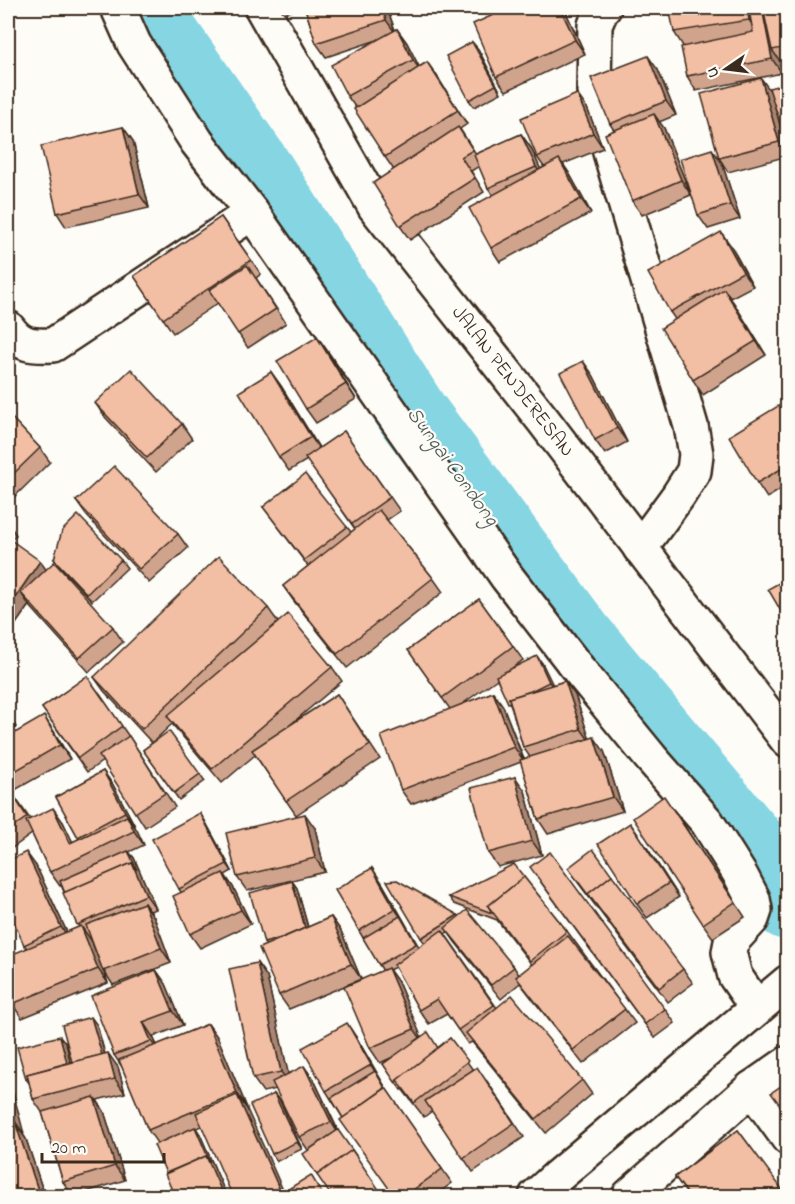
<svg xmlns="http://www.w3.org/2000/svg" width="795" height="1204" viewBox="0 0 795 1204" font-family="'Indie Flower',sans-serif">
<rect width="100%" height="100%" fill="#fdfcf7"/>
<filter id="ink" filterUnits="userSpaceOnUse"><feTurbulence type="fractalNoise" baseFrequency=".0167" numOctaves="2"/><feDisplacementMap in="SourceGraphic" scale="12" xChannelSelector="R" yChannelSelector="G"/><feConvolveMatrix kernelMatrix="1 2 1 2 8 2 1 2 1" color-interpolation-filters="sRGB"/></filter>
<g filter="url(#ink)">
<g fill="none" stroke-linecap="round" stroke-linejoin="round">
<polyline stroke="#86d5e3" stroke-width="72" points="147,8 152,19 261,176 413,415 579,639 771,868 788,904"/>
<defs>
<g id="street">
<polyline points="118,8 134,44 197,142 252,213 507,577 579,670 651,758 707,822 741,876 753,899 755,910 752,919 731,942 729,952 735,976 757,1008"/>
<polyline points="262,8 375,207 543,420 788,741"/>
<polyline points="604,8 602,9 595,25 594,91 610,152 691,426 696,454 694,471 678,496 640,548"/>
<path d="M8 328C21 346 32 346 53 345L252 213"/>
</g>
<polyline id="secondary" points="752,1088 788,1138"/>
<g id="highway">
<polyline points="536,1196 558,1176 788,982"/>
<polyline points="629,1196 752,1088 788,1063"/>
</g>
</defs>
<use href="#street" stroke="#3b2a1e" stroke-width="38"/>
<use href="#secondary" stroke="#3b2a1e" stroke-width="38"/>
<use href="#highway" stroke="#3b2a1e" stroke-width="38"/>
<use href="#street" stroke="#fdfcf7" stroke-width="33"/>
<use href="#secondary" stroke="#fdfcf7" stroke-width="33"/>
<use href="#highway" stroke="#fdfcf7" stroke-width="33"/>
</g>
<g fill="#d0a38d" stroke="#3b2a1e" stroke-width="1.5" fill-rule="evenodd">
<polygon points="280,8 302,8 284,13"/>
<polygon points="305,8 387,8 395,30 397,29 407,43 419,67 427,62 467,124 460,129 476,154 521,134 531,148 540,169 544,167 537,157 587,108 603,148 563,164 569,173 591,213 500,262 491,248 493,195 488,188 479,166 471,171 484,192 410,240 400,226 394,170 385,157 356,108 347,96 374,41 326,57 316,43"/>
<polygon points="509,8 564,8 585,54 506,91 496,77"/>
<polygon points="788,8 788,63 782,64 780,61 782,73 696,91 687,76 683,46 674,32 755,9 764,11"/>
<polygon points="472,42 478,49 501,93 474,107 469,100"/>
<polygon points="658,70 676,115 659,122 664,128 691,195 642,215 632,201 614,130 610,124"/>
<polygon points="788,83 788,138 783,132 775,106 788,152 788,156 728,172 719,158"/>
<polygon points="123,127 133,141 149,208 66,227 57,213"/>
<polygon points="722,163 740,219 708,229 698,215"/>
<polygon points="221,217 261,274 256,278 286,323 248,348 218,303 173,333 134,276"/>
<polygon points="731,246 753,286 730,298 766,355 703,395 693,380 675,319 670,312"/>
<polygon points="317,337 326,351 356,399 316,423 306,409"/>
<polygon points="271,372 281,386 319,448 344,431 400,511 387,520 433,578 443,592 347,668 293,600 283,586 308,566 263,507 347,527 351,532 355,529 307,460 289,471 279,457"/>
<polygon points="593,375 627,442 605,454 595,440"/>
<polygon points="788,400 788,485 767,498 757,483"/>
<polygon points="95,403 182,424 192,439 156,472 105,417"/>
<polygon points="8,414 40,448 50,462 8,503"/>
<polygon points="76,501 178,534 188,548 149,583 86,515"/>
<polygon points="8,523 16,535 11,540 113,627 123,642 89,672 29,605 13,628 8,626"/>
<polygon points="54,559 121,560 127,568 92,601 60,567"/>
<path d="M479 599 523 660 512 668 542 663 552 685 565 681 575 695 589 738 604 751 623 811 548 834 538 819 521 762 411 804 401 790 450 709 408 650ZM497 679 511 706 523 747 530 757 524 759 503 706 493 692 461 705Z"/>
<polygon points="268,608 278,622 332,667 342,681 290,725 337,694 380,759 296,815 255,755 222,783 172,724 152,743 200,774 205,781 179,800 143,750 152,743 104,691 94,677"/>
<polygon points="87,676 132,741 175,807 145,827 103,761 87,772 42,708"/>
<polygon points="8,714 16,727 8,733"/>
<polygon points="53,730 70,759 15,790 8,779 8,737"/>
<path d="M103 771 113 785 135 826H134L144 845 129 852 134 858 156 909 150 911 154 917 171 963 113 985 104 971 108 983 22 1018 12 1004 27 948 24 945 36 866 67 932 79 927 61 885 60 886 50 872 32 834 8 851V787L30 819 63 822 72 842 79 839 56 797ZM91 937 101 965 89 938Z"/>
<polygon points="515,777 525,791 542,855 498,867 488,853"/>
<polygon points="674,810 745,917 713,938 703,924"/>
<polygon points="205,821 232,871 225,875 233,887 251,924 200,948 190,934 181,892 179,889"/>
<polygon points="315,828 325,872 247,891 237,877"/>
<polygon points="640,837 679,897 647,918 637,904"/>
<polygon points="372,868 382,883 419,947 425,943 421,938 458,915 514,967 519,975 532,965 497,920 454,904 449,897 524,877 567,931 635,1023 583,1064 520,983 501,999 455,942 448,932 445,934 497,1008 582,1080 592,1094 546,1133 472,1042 468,1044 447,1014 429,1024 419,1010 395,967 389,970 398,982 421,1037 438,1048 450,1038 473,1070 487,1081 524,1137 473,1172 432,1111 424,1117 402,1089 401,1090 383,1064 393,1057 380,1063 370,1048 383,971 359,931"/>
<polygon points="573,876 683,969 693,983 668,1002"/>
<polygon points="292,881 297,888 308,927 331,917 341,931 361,979 289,1009 279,995 266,945 264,943"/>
<polygon points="540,881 665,1009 675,1023 655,1038"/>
<polygon points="257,963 267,977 288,1074 314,1080 338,1130 308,1150 299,1137 276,1089 263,1092 253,1078"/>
<polygon points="156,970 166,984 183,1025 153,1037 157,1045 208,1024 218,1038 247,1108 196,1128 200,1134 227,1197 175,1197 166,1173 157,1143 148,1130 122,1067 114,1055"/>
<polygon points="97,1025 105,1054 118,1067 125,1093 97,1100 104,1111 125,1180 73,1196 63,1182 42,1112 33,1099 30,1084 26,1079 66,1043 70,1063 72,1062"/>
<polygon points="356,1037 387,1090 452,1183 433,1197 395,1197 343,1118 326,1091"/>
<polygon points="8,1073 23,1134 26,1139 45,1197 8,1197"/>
<polygon points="274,1094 280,1101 302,1149 277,1161 272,1154"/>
<polygon points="738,1130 787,1197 689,1197 675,1177"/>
</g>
<g fill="#a98573" stroke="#3b2a1e" stroke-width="1.5">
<polygon points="382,8 387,8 396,34 386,20"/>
<polygon points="560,8 564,8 585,54 575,40"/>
<polygon points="747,8 755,8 759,34 749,20"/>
<polygon points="762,8 771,22 772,50 780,61 782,73 772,59"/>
<polygon points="397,29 407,43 423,74 413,60"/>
<polygon points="472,42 478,49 501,93 496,85"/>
<polygon points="648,56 658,70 676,115 666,101"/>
<polygon points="427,62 437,76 467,124 458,110"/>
<polygon points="761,78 771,92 788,154 779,142"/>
<polygon points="577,94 587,108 603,148 593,133"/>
<polygon points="654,114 664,128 691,195 681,180"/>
<polygon points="123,127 133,141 149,208 139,194"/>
<polygon points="521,134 531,148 546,181 536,167"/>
<polygon points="712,149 722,163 740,219 730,205"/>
<polygon points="559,159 569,173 591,213 581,199"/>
<polygon points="721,232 731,246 753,286 743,272"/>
<polygon points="724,289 734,303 766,355 756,341"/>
<polygon points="317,337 326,351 356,399 346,384"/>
<polygon points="583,361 593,375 627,442 617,428"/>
<polygon points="271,372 281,386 321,451 311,437"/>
<polygon points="40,561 50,575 21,593 29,605 13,628 8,619 8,608"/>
<polygon points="537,656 542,663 555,689 549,682"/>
<polygon points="565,681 575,695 591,743 581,729"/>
<polygon points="493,692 503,706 524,761 514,747"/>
<polygon points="44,716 53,730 70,759 60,745"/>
<polygon points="594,737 604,751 623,811 613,797"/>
<polygon points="103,771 113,785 135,826 125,812"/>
<polygon points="515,777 525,791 542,855 532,841"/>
<polygon points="53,808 63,822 80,857 70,843"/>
<polygon points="200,813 205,821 232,871 227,864"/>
<polygon points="305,814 315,828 325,872 315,858"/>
<polygon points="127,816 137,830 144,845 134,831"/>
<polygon points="630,823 640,837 679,897 669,883"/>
<polygon points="128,851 134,858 156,909 146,895 132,863"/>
<polygon points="26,852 36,866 71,941 61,927"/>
<polygon points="372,868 382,883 405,923 395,909"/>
<polygon points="223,873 233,887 251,924 241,910"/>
<polygon points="292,881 297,888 311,939 306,931"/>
<polygon points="144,903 154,917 171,963 161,948"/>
<polygon points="331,917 341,931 361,979 351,964"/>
<polygon points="81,926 91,940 108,983 98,969"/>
<polygon points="257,963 267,977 291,1086 281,1072"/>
<polygon points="388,968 398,982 424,1043 414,1029"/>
<polygon points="156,970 166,984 183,1025 173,1011"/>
<polygon points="91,1017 97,1025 107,1063 102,1056"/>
<polygon points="143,1022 153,1037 161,1055 151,1041"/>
<polygon points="347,1023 356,1037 393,1101 371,1065"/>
<polygon points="208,1024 218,1038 247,1108 237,1093"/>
<polygon points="60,1036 66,1043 73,1075 68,1068"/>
<polygon points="108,1053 118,1067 125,1093 115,1079"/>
<polygon points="304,1066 314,1080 340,1136 331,1122"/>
<polygon points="8,1073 24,1134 14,1120 8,1096"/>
<polygon points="274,1094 280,1101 302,1149 297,1142"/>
<polygon points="237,1095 247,1109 286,1197 283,1197"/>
<polygon points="94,1097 104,1111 125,1180 115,1166"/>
<polygon points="16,1125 26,1139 45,1197 43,1197 38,1190"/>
<polygon points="195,1127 200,1134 227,1197 224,1197 206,1156"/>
</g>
<g fill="#f2bea4" stroke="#3b2a1e" stroke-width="1.5">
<polygon points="305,8 382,8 386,20 316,43"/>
<polygon points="509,8 560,8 575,40 496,77 473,24"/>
<polygon points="669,8 747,8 749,20 674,32"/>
<polygon points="762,8 772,59 687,76 681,47 753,32 749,10"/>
<polygon points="763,8 788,8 788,47 772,50"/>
<polygon points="397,29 413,60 347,96 331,65"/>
<polygon points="472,42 496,85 469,100 446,56"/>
<polygon points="648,56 666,101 610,124 591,78"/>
<polygon points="427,62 458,110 385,157 354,109"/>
<polygon points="761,78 779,142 719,158 701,94"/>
<polygon points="788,83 788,130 783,132 769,88"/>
<polygon points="577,94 593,133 537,157 521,118"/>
<polygon points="654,114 681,180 632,201 605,134"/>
<polygon points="123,127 139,194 57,213 41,146"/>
<polygon points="458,127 473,150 461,157 475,178 400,226 373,183"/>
<polygon points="521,134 536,167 488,188 474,155"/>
<polygon points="712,149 730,205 698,215 680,159"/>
<polygon points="559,159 581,199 491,248 469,208"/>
<polygon points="221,217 251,260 163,319 134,276"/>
<polygon points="721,232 743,272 670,312 648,273"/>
<polygon points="247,265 276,309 238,334 209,290"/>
<polygon points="724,289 756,341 693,380 661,328"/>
<polygon points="317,337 346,384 306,409 277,361"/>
<polygon points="583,361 617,428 595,440 560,373"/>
<polygon points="131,369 182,424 147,458 95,403"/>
<polygon points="271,372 311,437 279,457 239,392"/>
<polygon points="788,400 788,465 757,483 729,436"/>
<polygon points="8,414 40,448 8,479"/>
<polygon points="344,431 390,497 352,524 305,458"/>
<polygon points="114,466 178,534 139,569 76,501"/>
<polygon points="305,474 347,527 304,560 263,507"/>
<polygon points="379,510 433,578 337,654 283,586"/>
<polygon points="78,515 121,560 87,594 54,559 62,531"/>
<polygon points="8,538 40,561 8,608"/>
<polygon points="219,556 268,608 142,729 94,677"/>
<polygon points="54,562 113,627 79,658 21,593"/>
<polygon points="788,578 788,623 768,589"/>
<polygon points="479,599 513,646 442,698 408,650"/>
<polygon points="288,614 332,667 212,769 167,716"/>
<polygon points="537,656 549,682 531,691 509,698 510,702 508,703 496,676"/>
<polygon points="87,676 122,726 78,758 42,708"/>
<polygon points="565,681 581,729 523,747 509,698"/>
<polygon points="493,692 514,747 401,790 381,736"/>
<polygon points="337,694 370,745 286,801 252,750"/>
<polygon points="44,716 60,745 8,775 8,737"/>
<polygon points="169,731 200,774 174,793 143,750"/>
<polygon points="129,736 165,793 135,813 99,756"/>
<polygon points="594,737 613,797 538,819 520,760"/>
<polygon points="103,771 125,812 78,837 56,797"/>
<polygon points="515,777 532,841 488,853 471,788"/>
<polygon points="8,787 27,817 8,831"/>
<polygon points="664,796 735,902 703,924 633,818"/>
<polygon points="53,808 70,843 127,816 134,831 50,872 26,821"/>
<polygon points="200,813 227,864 179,889 152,839"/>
<polygon points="305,814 315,858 237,877 226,833"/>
<polygon points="630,823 669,883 637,904 598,844"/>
<polygon points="593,849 612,875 588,894 592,900 568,868"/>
<polygon points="128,851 137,870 132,863 65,893 60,881"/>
<polygon points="26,852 61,927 24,945 8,908 8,861"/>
<polygon points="550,852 665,1009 645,1024 530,867"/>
<polygon points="132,863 146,895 77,925 63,893"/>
<polygon points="514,864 524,877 488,906 492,913 449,897"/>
<polygon points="372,868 395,909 359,931 335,890"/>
<polygon points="223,873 241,910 190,934 173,896"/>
<polygon points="612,875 683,969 659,988 588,894"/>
<polygon points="524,877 567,931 530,961 488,906"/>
<polygon points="397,880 458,915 421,938 387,881"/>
<polygon points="292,881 305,928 284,937 264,943 250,893"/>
<polygon points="144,903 161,948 103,971 86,925"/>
<polygon points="467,910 514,967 491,985 445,928"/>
<polygon points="400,916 416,944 379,965 363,938"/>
<polygon points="331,917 351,964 279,995 259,948"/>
<polygon points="81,926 98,969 12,1004 8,993 8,956"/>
<polygon points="442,930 494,1005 458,1030 437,999 419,1010 394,965"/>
<polygon points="568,936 625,1009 573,1050 516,977"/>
<polygon points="257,963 281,1072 253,1078 229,969"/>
<polygon points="388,968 414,1029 370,1048 344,987"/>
<polygon points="156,970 173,1011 143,1022 151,1041 114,1055 91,996"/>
<polygon points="512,995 582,1080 536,1119 466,1033"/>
<polygon points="91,1017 102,1055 72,1062 62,1025"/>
<polygon points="347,1023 371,1065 326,1091 302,1048"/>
<polygon points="208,1024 237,1093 148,1130 119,1060"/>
<polygon points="428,1032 438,1048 395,1082 383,1064"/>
<polygon points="60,1036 67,1063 27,1074 28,1078 26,1079 17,1047"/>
<polygon points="450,1038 468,1061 414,1103 397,1080"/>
<polygon points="108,1053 115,1079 33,1099 27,1074"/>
<polygon points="304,1066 331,1122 299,1137 272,1082"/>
<polygon points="477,1067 514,1123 463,1158 425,1101"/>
<polygon points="375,1071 385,1088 343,1118 331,1098"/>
<polygon points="788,1081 788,1116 771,1093"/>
<polygon points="386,1088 442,1169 403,1197 395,1197 340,1120"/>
<polygon points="274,1094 297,1142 272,1154 250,1105"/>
<polygon points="237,1095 283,1197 233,1197 196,1113"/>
<polygon points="8,1096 14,1120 8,1122"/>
<polygon points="94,1097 115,1166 63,1182 42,1112"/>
<polygon points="16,1125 38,1190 17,1197 8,1197 8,1128"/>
<polygon points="195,1127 210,1162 206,1156 166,1173 154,1145"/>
<polygon points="338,1130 357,1157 352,1150 317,1175 303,1154"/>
<polygon points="738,1130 782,1189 771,1197 690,1197 675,1177"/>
<polygon points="352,1150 384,1197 332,1197 317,1175"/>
<polygon points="206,1156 224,1197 175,1197 165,1174"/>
<polygon points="311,1175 324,1197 295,1197 290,1188"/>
</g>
</g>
<g text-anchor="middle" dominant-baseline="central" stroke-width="4.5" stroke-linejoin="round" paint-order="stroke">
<g font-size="20" fill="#3b2a1e" stroke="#fdfcf7">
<text transform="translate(512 382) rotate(52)">JALAN PENDERESAN</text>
</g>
<g font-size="21" font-style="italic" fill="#525d59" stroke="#fdfcf7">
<text transform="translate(452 467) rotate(54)">Sungai Condong</text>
</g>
</g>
<rect width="795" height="1204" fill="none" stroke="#fdfcf7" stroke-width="30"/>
<rect x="15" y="15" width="765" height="1174" fill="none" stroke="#3b2a1e" stroke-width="2" filter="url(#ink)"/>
<g transform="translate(726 69) rotate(256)" stroke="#fdfcf7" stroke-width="4.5" paint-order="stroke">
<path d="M0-4.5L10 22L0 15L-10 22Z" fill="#3b2a1e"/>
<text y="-9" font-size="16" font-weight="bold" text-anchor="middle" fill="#3b2a1e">U</text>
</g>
<path d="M42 1153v9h122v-9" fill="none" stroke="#3b2a1e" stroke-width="3"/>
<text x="51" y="1153" font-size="18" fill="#3b2a1e" stroke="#fdfcf7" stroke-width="4.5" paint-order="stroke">20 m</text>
</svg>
